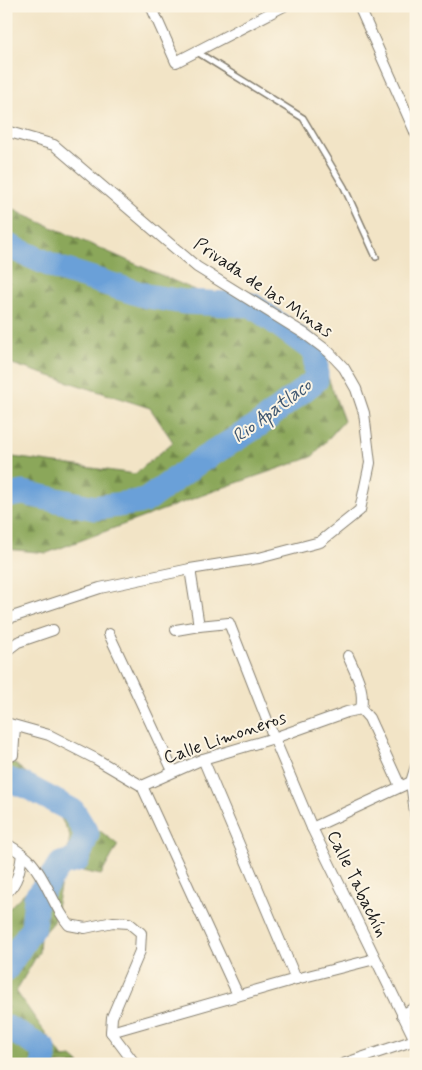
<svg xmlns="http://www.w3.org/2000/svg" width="422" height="1070" viewBox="0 0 422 1070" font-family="Mynerve,sans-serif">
<defs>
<pattern id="forest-firs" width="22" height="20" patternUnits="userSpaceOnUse" patternTransform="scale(1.25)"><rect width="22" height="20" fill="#8ba75a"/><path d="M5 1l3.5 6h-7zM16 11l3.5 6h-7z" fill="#71874a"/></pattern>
</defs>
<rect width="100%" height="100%" fill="#fcf5e5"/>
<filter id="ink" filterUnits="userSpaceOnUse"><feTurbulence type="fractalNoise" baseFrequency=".02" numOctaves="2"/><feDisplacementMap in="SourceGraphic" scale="10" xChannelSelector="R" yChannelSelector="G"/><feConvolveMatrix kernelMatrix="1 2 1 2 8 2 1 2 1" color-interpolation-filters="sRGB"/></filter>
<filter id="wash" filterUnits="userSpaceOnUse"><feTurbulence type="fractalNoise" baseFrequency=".0096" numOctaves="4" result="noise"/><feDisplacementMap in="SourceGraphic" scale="20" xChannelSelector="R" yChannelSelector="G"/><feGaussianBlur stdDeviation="1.12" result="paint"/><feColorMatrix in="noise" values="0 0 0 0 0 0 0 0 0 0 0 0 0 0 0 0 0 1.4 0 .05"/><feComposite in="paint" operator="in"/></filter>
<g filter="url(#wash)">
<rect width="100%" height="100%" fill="#f2e4c6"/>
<g fill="url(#forest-firs)" stroke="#54623b">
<polygon points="6,204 22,214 197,291 259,321 326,372 344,421 312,457 222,488 47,553 6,549 6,456 135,474 173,442 150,408 6,362"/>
<polygon points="6,761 15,764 118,845 101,875 68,868 62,877 53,922 40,937 39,952 16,991 63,1058 72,1057 80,1064 6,1064 6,911 68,850 70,835 57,811 6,787"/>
</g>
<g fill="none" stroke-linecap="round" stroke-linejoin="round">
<g stroke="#6aa0d8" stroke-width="25">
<polyline points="6,245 60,269 147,296 184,302 252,305 316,352 316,380 260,424 200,461 145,501 95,508 23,493 6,496"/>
<polyline points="6,779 26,786 73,811 87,834 77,860 61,864 36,898 33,927 6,969"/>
<polyline points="6,1027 44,1049 44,1064"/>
</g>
</g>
</g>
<g filter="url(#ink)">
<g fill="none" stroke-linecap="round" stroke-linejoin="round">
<defs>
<polyline id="service" points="197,52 303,118 344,187 376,257"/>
<g id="minor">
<polyline points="151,6 176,62 284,6"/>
<polyline points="359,6 416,134"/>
<polyline points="6,131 54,145 197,267 305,334 329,352 344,368 356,389 364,413 370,463 360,510 320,542 259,558 190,569 100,588 6,619"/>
<polyline points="190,569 199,626"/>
<polyline points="176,630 199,626 229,623 274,738 312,828 416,1042"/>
<polyline points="109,634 173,771"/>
<polyline points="6,651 18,642 53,630"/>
<path d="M348 656C356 674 365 689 361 709"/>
<polyline points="6,723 49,735 96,759 142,786"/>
<polyline points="13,755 15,727"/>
<polyline points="203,759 296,979"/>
<polyline points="416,766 411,782 416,820"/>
<polyline points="142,786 203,759 274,738 347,712 361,709 369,718 400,786"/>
<polyline points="142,786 238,995"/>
<polyline points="312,828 411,782"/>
<path d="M6 843C14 849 24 854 31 862 47 880 53 906 69 925L85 928 113 922 129 923 141 933 140 951 112 1017 111 1032 135 1064"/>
<path d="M6 893C18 883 20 869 22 854"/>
<polyline points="402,1015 416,1007"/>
<polyline points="111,1032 296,979 375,959"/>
<polyline points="343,1064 415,1040"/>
</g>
</defs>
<use href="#service" stroke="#878071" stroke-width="8"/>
<use href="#minor" stroke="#878071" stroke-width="12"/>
<use href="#service" stroke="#fff" stroke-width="5"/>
<use href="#minor" stroke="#fff" stroke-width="10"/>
</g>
</g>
<g text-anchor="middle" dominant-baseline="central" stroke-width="4" stroke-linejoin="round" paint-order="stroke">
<g font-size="18" fill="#1c1c1c" stroke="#fcf5e5">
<text transform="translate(263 288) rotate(34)">Privada de las Minas</text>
<text transform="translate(225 738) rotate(-19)">Calle Limoneros</text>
<text transform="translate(357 884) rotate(64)">Calle Tabachín</text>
</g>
<g font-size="19" font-style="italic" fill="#3f5771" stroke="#fcf5e5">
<text transform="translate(272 411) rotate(-37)">Rio Apatlaco</text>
</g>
</g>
<rect width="422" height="1070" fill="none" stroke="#fcf5e5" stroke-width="25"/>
</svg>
